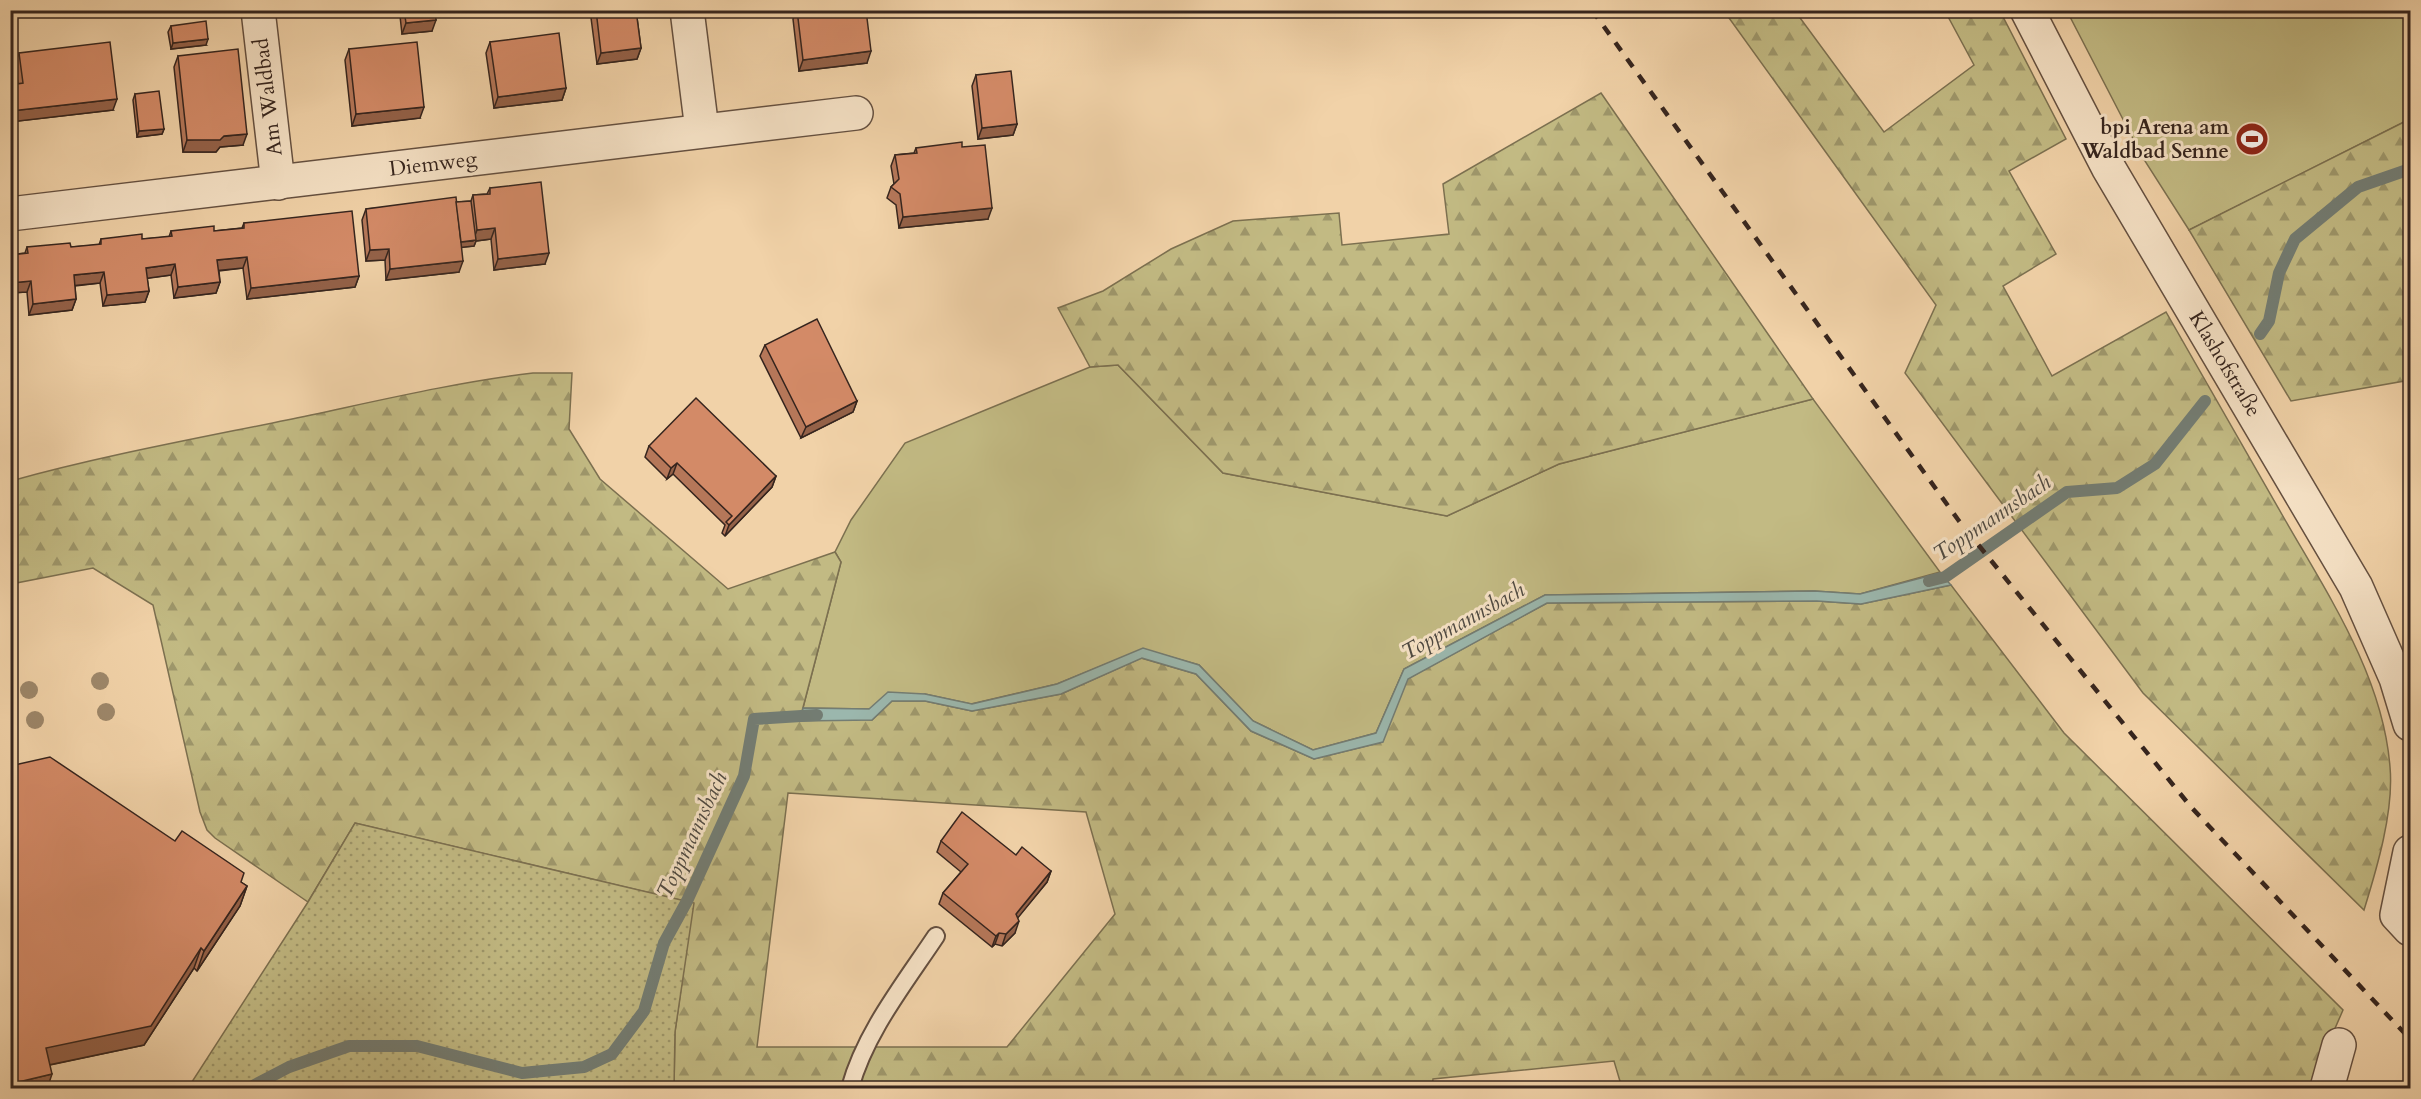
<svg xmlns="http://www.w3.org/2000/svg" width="2421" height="1099" viewBox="0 0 2421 1099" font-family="Cardo,serif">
<defs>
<pattern id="forest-firs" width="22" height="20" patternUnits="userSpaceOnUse" patternTransform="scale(1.5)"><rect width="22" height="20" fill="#c2ba83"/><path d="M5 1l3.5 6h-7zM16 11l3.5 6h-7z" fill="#9e976b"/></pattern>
<pattern id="park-dots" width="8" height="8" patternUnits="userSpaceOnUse" patternTransform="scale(1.5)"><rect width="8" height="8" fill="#c2ba83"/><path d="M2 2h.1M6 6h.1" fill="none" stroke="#9e976b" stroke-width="1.8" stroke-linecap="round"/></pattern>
</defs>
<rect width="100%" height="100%" fill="#f1d2a8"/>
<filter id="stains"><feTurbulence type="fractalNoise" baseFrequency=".00333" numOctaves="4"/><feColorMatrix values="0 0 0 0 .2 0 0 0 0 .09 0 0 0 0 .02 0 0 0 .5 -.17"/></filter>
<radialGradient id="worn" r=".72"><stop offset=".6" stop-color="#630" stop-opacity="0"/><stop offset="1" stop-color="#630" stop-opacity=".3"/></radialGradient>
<g fill="#c2ba83" stroke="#7c7050" stroke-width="1.5">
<polygon points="2067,11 2410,11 2410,119 2189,230 2143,158"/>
<polygon points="1118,365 1223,473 1447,516 1559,464 1813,399 1940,572 1860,594 1814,591 1545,595 1404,669 1376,733 1313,750 1253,721 1199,665 1143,649 1057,684 971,704 925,694 869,709 803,708 841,562 835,552 851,520 905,443 1090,367"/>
</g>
<g fill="url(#forest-firs)" stroke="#7c7050" stroke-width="1.5" fill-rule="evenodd">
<path d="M1724 11H1795L1884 132 1974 65 1945 11H2000L2066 139 2009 171 2056 254 2003 286 2052 376 2166 312C2205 380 2244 449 2284 518 2328 595 2383 676 2390 767 2394 811 2377 868 2364 910L2143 693 1905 373 1936 305Z"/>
<polygon points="1601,93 1813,399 1559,464 1447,516 1223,473 1118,365 1090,367 1058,308 1103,291 1171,249 1233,221 1339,213 1342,245 1449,234 1443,184"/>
<polygon points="2410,119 2410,380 2291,401 2189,230"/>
<path d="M533 373H572L569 429 600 479 728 589 835 552 841 562 801 715 872 720 892 701H925L972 711 1061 694 1141 658 1196 674 1251 731 1314 759 1382 742 1407 679 1547 603 1817 601 1861 604 1951 585 2064 733 2343 1010 2309 1088H1622L1614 1061 1433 1079 1432 1088H674L675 1032 693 903 355 823 308 902 215 838 207 830 200 812 153 605 93 568 11 584V481C101 456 194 439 287 420 369 403 450 383 533 373ZM788 793 1086 812 1115 914 1007 1047H757Z"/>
</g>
<polygon fill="url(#park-dots)" stroke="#7c7050" stroke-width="1.5" points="355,823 694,903 675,1032 674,1088 188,1088 308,902"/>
<polygon fill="#9bb7ad" stroke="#737d74" stroke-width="1.5" points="1940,573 1951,585 1861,604 1817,601 1547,603 1408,679 1383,742 1314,759 1251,731 1196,674 1142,658 1061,694 972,711 925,701 892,701 872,720 801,721 803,708 869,709 888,692 925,694 972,704 1057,684 1143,648 1199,665 1253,721 1313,750 1376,733 1404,669 1545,595 1814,591 1860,594"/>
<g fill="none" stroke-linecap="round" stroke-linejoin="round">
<g stroke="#737d74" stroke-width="12">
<polyline points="2260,334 2269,321 2279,273 2295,239 2358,187 2410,169"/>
<polyline points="1929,581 1945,577 2067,492 2117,488 2155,464 2205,401"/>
<polyline points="249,1088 289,1067 349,1046 417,1046 522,1073 584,1067 612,1054 644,1011 664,943 687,901 744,776 754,719 817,715"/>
</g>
<defs>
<path id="lane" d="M850 1088C865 1033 904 984 936 936"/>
<g id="street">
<polyline points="258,10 278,183"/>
<polyline points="687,10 702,130"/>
<polyline points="2027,10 2108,167 2356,587 2396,678 2410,724"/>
<polyline points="10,214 856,113"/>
<polyline points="2410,852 2397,915 2410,929"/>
<polyline points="2327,1088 2339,1045"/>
</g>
</defs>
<use href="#lane" stroke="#655040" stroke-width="20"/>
<use href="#street" stroke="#655040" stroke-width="36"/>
<use href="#lane" stroke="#f6e2c6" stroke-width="16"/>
<use href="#street" stroke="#f6e2c6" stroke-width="33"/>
<polyline stroke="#36251e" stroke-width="4.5" stroke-dasharray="10 10" stroke-linecap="butt" points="1592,10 1959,521 2191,807 2410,1039"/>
</g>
<g fill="#9d876a">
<circle cx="100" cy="681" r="9"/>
<circle cx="29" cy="690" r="9"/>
<circle cx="106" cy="712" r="9"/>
<circle cx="35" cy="720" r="9"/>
</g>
<g fill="#b57759" stroke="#36251e" stroke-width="1.5">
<polygon points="402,10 435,10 432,31 402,34 400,16"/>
<polygon points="590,10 636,10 641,48 637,59 597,64"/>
<polygon points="796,10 866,10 867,63 799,71 793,19"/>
<polygon points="171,26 206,45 171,49 168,32"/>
<polygon points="490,42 566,88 562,100 494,108 486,53"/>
<polygon points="349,49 420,118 352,126 345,60"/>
<polygon points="19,53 113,110 10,122 10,85 18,84 15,64"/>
<polygon points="178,56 243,145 220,147 216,152 183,152 174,67"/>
<polygon points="976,75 1017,124 1013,135 978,139 972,86"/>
<polygon points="135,94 164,129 162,134 137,137 133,100"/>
<polygon points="962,147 988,219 899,228 896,205 887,198 891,187 894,184 891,166 895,155 914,153 916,148"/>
<polygon points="490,188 545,264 494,270 491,239 476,241 474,246 461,247 459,272 386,280 385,260 366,261 362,220 366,209 471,201 473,195 487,194"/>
<polygon points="244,223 359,276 355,287 247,299 243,268 219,271 220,282 216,293 174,298 171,275 147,278 149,291 145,302 103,306 100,283 75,286 76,299 72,310 29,315 27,292 10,293 10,255 25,253 27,247 71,247 99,245 101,239 142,239 169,237 171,231 214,231 242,228"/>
<polygon points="765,345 857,401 853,412 801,438 760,356"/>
<polygon points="649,446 776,476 772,487 725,536 722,533 725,525 673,474 667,479 645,457"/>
<polygon points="175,841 247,886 240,906 197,971 194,968 144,1045 50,1065 10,1089"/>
<polygon points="941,841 1016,855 1051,871 1047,882 1017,918 1015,933 1002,946 995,944 992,947 939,904 943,893 961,872 937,852"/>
</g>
<g fill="#946148" stroke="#36251e" stroke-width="1.5">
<polygon points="760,10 786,10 758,14"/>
<polygon points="436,20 432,31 402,34 406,23"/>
<polygon points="208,39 206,45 171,49 173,43"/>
<polygon points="641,48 637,59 597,64 601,53"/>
<polygon points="871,51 867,63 799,71 803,60"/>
<polygon points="566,88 562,100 494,108 498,97"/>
<polygon points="117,99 113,110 10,122 11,111"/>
<polygon points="424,107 420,118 352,126 356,114"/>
<polygon points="1017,124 1013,135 978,139 982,128"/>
<polygon points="164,129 162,134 137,137 139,131"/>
<polygon points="247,134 243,145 220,147 216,152 183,152 187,140"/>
<polygon points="992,208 988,219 899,228 903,217"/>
<polygon points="495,228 491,239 476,241 474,246 456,248 459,242 473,241 477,230"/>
<polygon points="389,249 385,260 366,261 370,250"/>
<polygon points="549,253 545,264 494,270 498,259"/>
<polygon points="247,257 243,268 213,271 217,260"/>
<polygon points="463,261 459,272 386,280 390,269"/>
<polygon points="175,264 171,275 142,279 146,268"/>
<polygon points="104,272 100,283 70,286 74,275"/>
<polygon points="359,276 355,287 247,299 251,288"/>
<polygon points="31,281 27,292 10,293 10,283"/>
<polygon points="220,282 216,293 174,298 178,287"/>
<polygon points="149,291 145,302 103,306 107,295"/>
<polygon points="76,299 72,310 29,315 33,304"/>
<polygon points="857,401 853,412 801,438 806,427"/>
<polygon points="677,463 673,474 667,479 671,468"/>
<polygon points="776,476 772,487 725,536 729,525"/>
<polygon points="1051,871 1047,882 1012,925 1016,914"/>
<polygon points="247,886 240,906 197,971 204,951"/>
<polygon points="1019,921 1015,933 1002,946 1006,934"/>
<polygon points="999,933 995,944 992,947 996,936"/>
<polygon points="201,948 194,968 144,1045 39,1067 46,1048"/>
<polygon points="52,1074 47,1089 10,1089 10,1084"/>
</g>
<g fill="#d38a67" stroke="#36251e" stroke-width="1.5">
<polygon points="404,10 435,10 436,20 406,23"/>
<polygon points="596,10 636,10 641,48 601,53"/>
<polygon points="797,10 866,10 871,51 803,60"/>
<polygon points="206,21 208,39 173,43 171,26"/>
<polygon points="559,33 566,88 498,97 490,42"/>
<polygon points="110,42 117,99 11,111 10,85 23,83 19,53"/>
<polygon points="417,42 424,107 356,114 349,49"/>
<polygon points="238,49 247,134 224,136 220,140 187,140 178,56"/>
<polygon points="1011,71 1017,124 982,128 976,75"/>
<polygon points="159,91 164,129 139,131 135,94"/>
<polygon points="962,142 962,147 985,145 992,208 903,217 900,194 891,187 899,179 895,155 917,153 916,148"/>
<polygon points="541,182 549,253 498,259 495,228 477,230 473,195 490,194 490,188"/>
<polygon points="456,197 463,261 390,269 389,249 370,250 366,209"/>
<polygon points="471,201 476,240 461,242 456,202"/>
<polygon points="352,211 359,276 251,288 247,257 217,260 220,282 178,287 175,264 146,268 149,291 107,295 104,272 74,275 76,299 33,304 31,281 10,283 10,255 28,253 27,247 70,243 71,247 101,244 101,239 142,234 142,239 172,236 171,231 214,226 214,231 244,228 244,223"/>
<polygon points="817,319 857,401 806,427 765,345"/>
<polygon points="696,398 776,476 729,525 726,522 732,516 677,463 671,468 649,446"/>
<polygon points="50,757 175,841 182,831 244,873 241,882 247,886 204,951 201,948 151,1026 46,1048 52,1074 10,1084 10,766"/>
<polygon points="962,812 1016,855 1022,847 1051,871 1016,914 1019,921 1006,934 999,933 996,936 943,893 968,864 941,841"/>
<polygon points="496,1083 497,1089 470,1089"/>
</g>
<defs>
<symbol id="stadium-disc" viewBox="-11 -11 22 22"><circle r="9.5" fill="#8f2418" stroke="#f6e2c6"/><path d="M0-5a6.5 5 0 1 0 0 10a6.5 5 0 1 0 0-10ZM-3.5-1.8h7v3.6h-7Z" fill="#fff"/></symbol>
</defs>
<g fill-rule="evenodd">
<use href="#stadium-disc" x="2233" y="120" width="38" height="38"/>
</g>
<g text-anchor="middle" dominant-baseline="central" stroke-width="6" stroke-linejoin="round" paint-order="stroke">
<g font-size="21" fill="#36251e" stroke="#f6e2c6">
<text transform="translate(268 97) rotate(-97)">Am Waldbad</text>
<text transform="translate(433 164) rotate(-7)">Diemweg</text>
<text transform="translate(2225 364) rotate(59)">Klashofstraße</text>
</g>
<g font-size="21" font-weight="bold" fill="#36251e" stroke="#f6e2c6" text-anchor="end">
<text x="2229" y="127">bpi Arena am<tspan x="2229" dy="24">Waldbad Senne</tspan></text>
</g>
<g font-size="22" font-style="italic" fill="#4f4a42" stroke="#f6e2c6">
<text transform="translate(1992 518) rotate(-34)">Toppmannsbach</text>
<text transform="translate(1463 621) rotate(-29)">Toppmannsbach</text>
<text transform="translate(692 835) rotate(-65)">Toppmannsbach</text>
</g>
</g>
<rect width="2421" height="1099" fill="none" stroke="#f1d2a8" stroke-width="36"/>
<rect x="12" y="12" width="2397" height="1075" fill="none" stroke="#36251e" stroke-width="3"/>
<rect x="18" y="18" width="2385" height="1063" fill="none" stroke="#36251e" stroke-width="1.5"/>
<rect width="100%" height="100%" filter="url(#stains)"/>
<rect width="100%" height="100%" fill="url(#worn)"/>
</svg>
